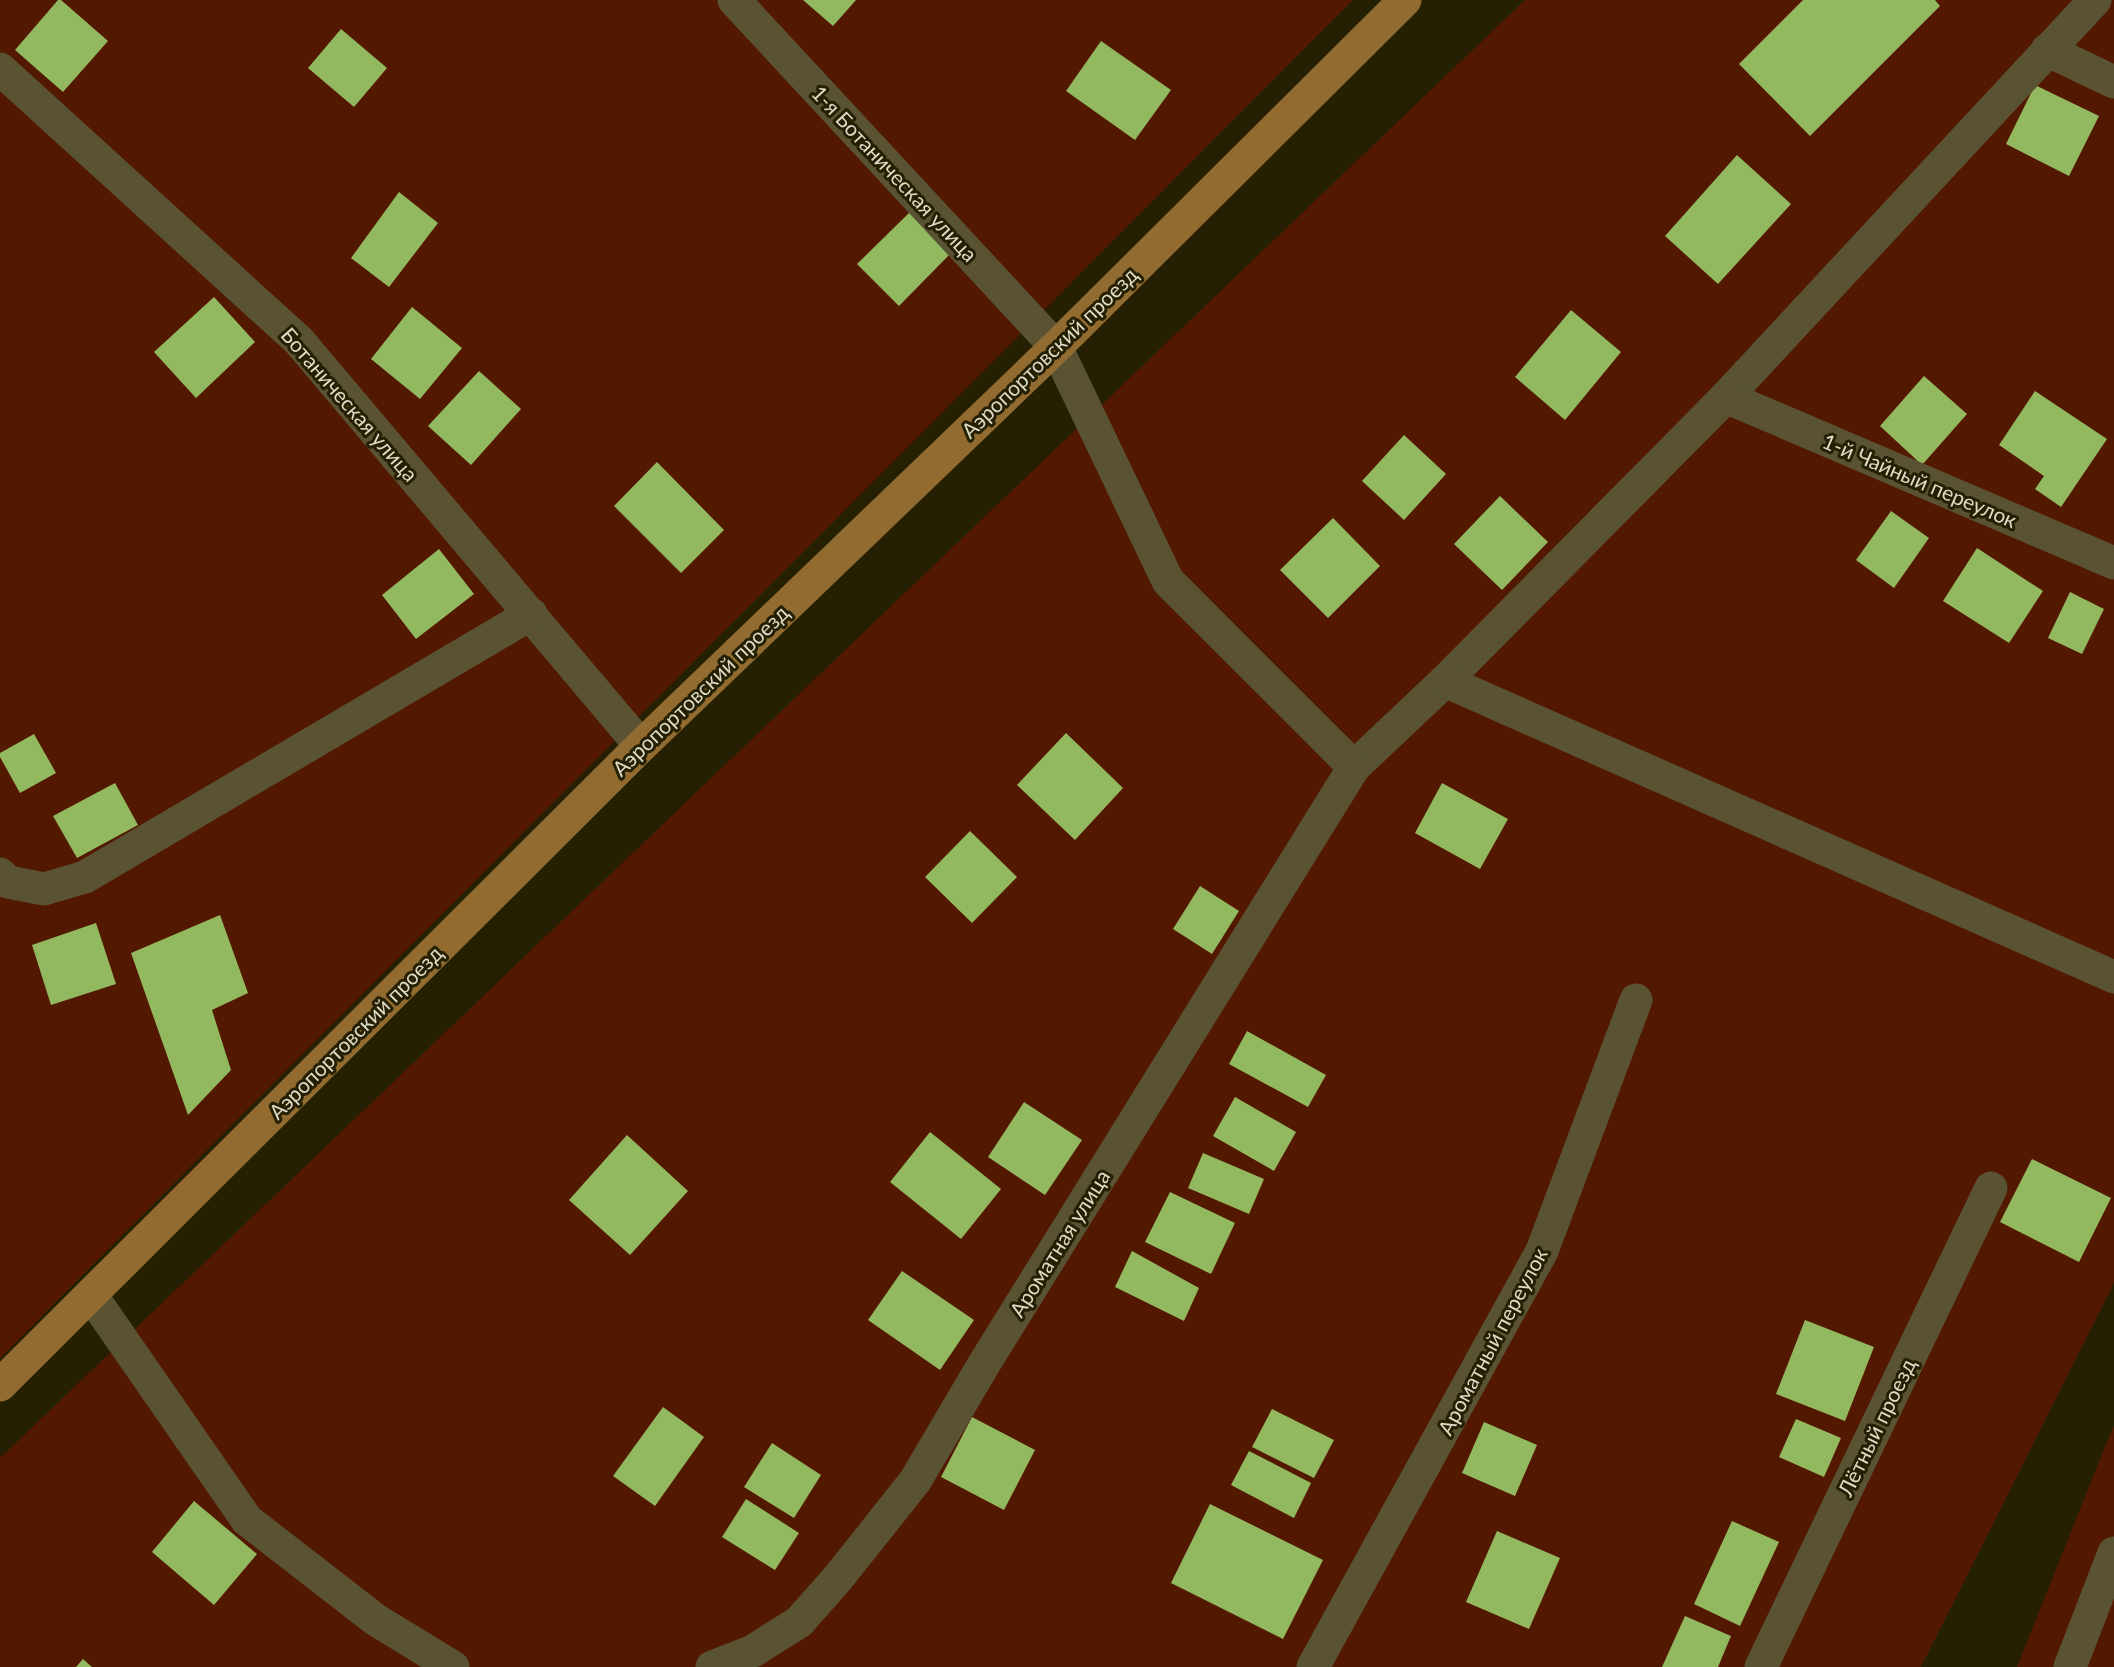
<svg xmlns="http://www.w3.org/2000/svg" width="2114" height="1667" viewBox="0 0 2114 1667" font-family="Lato,sans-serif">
<rect width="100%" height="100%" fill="#262002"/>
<g fill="#531800">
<polygon points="0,0 1353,0 0,1358"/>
<polygon points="1525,0 2114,0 2114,1283 1921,1667 0,1667 0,1458"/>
<polygon points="2114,1426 2114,1667 2017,1667 2106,1444"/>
</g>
<g fill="#93b960">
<polygon points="58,0 61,0 108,41 63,92 15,50"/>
<polygon points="803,0 856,0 833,26"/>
<polygon points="1803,0 1935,0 1940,6 1810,136 1739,64"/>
<polygon points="341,29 387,68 354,107 308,68"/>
<polygon points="1101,41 1171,90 1135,140 1066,91"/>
<polygon points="2035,85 2099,116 2069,176 2006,144"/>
<polygon points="1737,155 1791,204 1718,284 1665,236"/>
<polygon points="399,192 438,223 389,287 351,258"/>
<polygon points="910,212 951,253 899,306 857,264"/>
<polygon points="214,297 255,342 196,398 154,352"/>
<polygon points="412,307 462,348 420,399 371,359"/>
<polygon points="1571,310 1621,352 1565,420 1515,377"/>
<polygon points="479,371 521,409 471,465 428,426"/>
<polygon points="1924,376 1967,414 1922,465 1880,426"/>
<polygon points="2035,391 2107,439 2061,507 2035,489 2044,476 1999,445"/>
<polygon points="1404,435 1446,474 1404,520 1362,481"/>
<polygon points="657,462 724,530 681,573 614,506"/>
<polygon points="1500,496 1548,542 1502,590 1454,544"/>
<polygon points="1891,511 1929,538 1894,588 1856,560"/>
<polygon points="1333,518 1380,566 1328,618 1280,570"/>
<polygon points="1977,548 2043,591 2009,643 1943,601"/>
<polygon points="439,549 474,594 416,639 382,595"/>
<polygon points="2070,592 2104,609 2082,654 2048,638"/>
<polygon points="1066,733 1123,788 1075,840 1017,785"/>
<polygon points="34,734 56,773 20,793 0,757 0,753"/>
<polygon points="115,783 138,825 77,858 53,816"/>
<polygon points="1442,783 1508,819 1480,869 1415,833"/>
<polygon points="970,831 1017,877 972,923 925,877"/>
<polygon points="1200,886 1239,911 1212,954 1173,929"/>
<polygon points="220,915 248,993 212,1010 231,1070 188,1115 131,953"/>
<polygon points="96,923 116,984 51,1005 32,945"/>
<polygon points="1247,1031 1326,1075 1308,1107 1229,1064"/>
<polygon points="1235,1097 1296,1132 1274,1171 1213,1136"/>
<polygon points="1024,1102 1082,1140 1045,1195 988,1157"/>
<polygon points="930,1132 1001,1189 961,1239 890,1182"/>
<polygon points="627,1135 688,1191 630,1255 569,1200"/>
<polygon points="1203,1153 1264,1179 1249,1214 1188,1188"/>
<polygon points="2032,1159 2111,1198 2079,1262 2000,1222"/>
<polygon points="1170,1192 1235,1223 1211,1274 1145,1242"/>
<polygon points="1132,1251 1199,1288 1184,1321 1115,1287"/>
<polygon points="902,1271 974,1320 940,1370 868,1320"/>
<polygon points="1805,1320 1874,1347 1845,1421 1776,1394"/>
<polygon points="663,1407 704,1437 655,1506 613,1476"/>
<polygon points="1272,1409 1334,1440 1314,1478 1252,1447"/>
<polygon points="972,1417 1035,1450 1004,1510 941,1477"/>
<polygon points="1796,1419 1841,1438 1824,1477 1779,1457"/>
<polygon points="1484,1422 1537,1445 1515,1496 1462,1473"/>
<polygon points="772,1443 821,1475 794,1518 744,1487"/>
<polygon points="1249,1451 1311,1483 1294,1518 1231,1485"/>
<polygon points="746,1499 799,1533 775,1570 722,1537"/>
<polygon points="194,1501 257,1554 214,1605 152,1552"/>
<polygon points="1210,1504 1323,1560 1283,1639 1171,1583"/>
<polygon points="1732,1521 1779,1542 1740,1626 1694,1604"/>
<polygon points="1497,1531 1560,1558 1529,1629 1466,1602"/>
<polygon points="1685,1616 1731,1636 1718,1667 1662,1667"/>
<polygon points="83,1659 92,1667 76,1667"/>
</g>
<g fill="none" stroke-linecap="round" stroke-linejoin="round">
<g stroke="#595334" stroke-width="33">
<polyline points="734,0 1056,347 1168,581 1354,767 1445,681 1726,397 2095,0"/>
<polyline points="2047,50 2114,82"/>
<polyline points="0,69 299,341 641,746"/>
<polyline points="1726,397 2114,563"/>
<polyline points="1445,681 2114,977"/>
<polyline points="0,874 8,882 44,889 85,877 531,614"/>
<polyline points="91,1295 247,1520 376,1620 453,1667"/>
<polyline points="712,1667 753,1651 799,1622 838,1578 915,1481 984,1364 1354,767"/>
<polyline points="1313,1667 1542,1251 1636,1000"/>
<polyline points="1761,1667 1991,1188"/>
<polyline points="2070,1667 2114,1553"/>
</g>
<polyline stroke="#916b30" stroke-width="33" points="0,1385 641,746 1056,347 1405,0"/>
</g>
<g text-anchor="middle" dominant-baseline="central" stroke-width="6" stroke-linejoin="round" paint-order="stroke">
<g font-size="21" fill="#dddac8" stroke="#262002">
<text transform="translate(895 173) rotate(47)">1-я Ботаническая улица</text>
<text transform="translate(1049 352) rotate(-44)">Аэропортовский проезд</text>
<text transform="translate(350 404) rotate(49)">Ботаническая улица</text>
<text transform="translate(1920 480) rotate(23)">1-й Чайный переулок</text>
<text transform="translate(700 690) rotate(-44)">Аэропортовский проезд</text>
<text transform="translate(355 1032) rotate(-45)">Аэропортовский проезд</text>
<text transform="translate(1059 1243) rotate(-58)">Ароматная улица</text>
<text transform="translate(1492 1341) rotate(-62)">Ароматный переулок</text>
<text transform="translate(1876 1427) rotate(-64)">Лётный проезд</text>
</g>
</g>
</svg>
